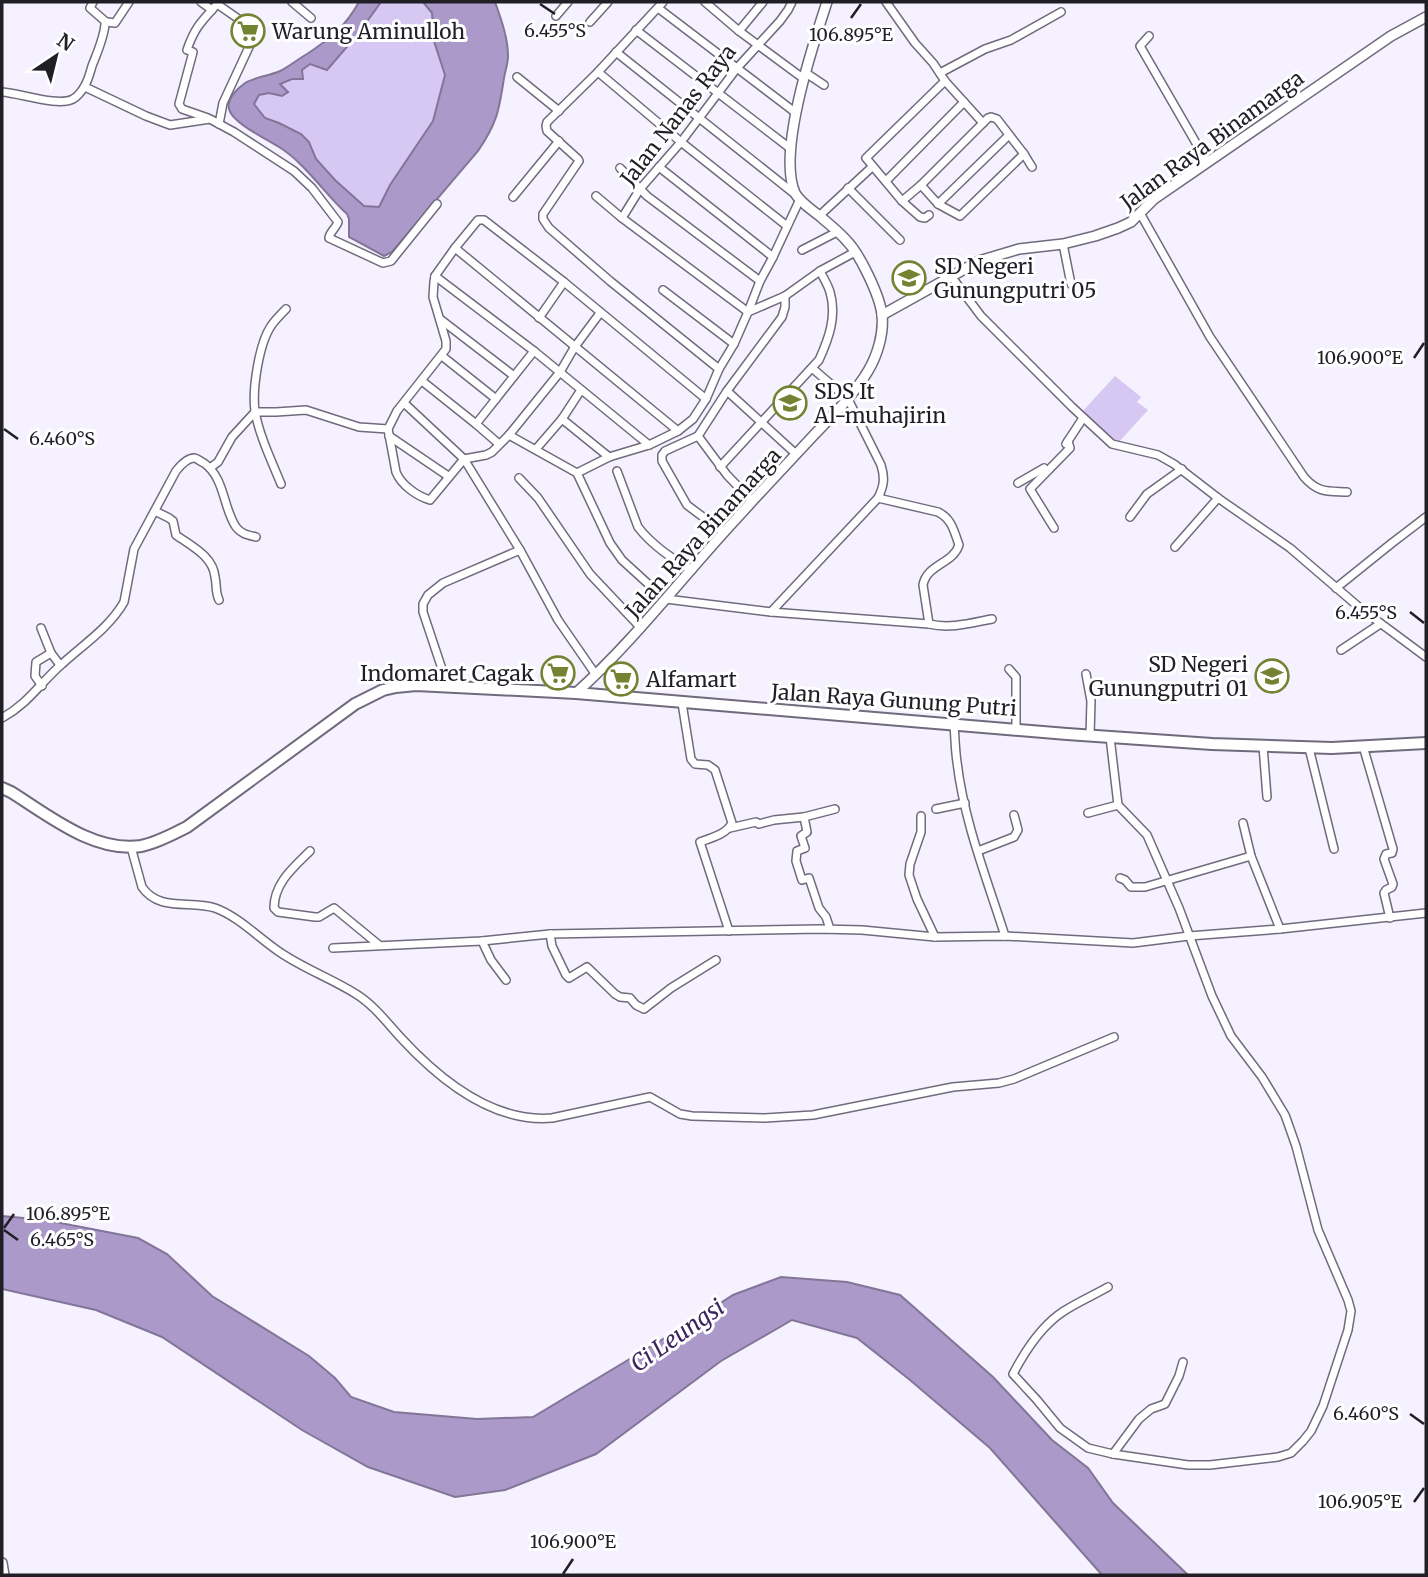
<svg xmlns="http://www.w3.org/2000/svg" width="1428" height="1577" viewBox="0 0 1428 1577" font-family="Merriweather,serif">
<rect width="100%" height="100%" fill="#f5f1fe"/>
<g fill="#d6c8f2">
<polygon points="381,2 423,2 432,13 434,41 446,75 433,121 390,185 379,207 365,206 334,180 316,159 309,142 301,134 279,123 265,118 254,105 258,95 269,93 282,96 288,92 279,84 292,79 310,64 328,70 358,34"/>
<polygon points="1115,376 1141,397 1137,402 1148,410 1118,443 1113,441 1081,413"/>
</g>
<g fill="#ab9ac9" stroke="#827598" stroke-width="2">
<path d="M359 2H381L358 34 327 70 310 64 302 70 303 79H292L280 84 288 92 282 96 269 93 259 95 254 104 265 118 279 123 301 134 309 142 316 159 335 180 364 206 379 207 390 185 433 121 445 75 434 41 432 13 423 2H495C501 19 508 38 508 56 508 64 505 71 504 78 499 111 497 123 478 151L392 252 384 256 349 237V219L347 214C324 193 305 163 279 147 267 139 232 123 229 109 226 99 238 88 245 83 255 77 269 76 280 71 290 66 298 59 307 54 331 38 345 27 359 2Z"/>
<polygon points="2,1216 45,1220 138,1238 167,1254 212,1296 309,1356 335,1378 351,1397 394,1412 477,1419 533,1417 688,1324 733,1295 781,1277 847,1282 900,1295 993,1377 1052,1440 1088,1468 1113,1503 1188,1575 1102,1575 990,1448 910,1380 857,1338 792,1320 721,1361 596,1454 505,1490 455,1497 368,1467 302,1430 162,1337 96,1310 2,1289"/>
</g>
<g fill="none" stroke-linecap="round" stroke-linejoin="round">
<defs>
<g id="minor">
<polyline points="93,2 90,8 106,22"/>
<polyline points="201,2 212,10"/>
<polyline points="292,2 311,18"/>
<polyline points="663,2 598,72 547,122 546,126 547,131 578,159 579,161 543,214 543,219 549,228 610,281 719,369"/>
<polyline points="705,2 739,31 804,79"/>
<polyline points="886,2 915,43 933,63 945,81 983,123"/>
<polyline points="217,4 253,29 255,34 223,103 219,124"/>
<polyline points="658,8 796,113"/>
<polyline points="556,16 568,2"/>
<polyline points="590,22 608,2"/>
<polyline points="636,30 791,149"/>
<polyline points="739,31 763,2"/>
<polyline points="1149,36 1140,46 1207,162"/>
<polyline points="616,52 796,195"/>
<polyline points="598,72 681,142 787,226"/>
<polyline points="806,73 824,85"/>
<polyline points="940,73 985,49 1011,40 1061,12"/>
<polyline points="517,77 559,111"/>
<path d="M85 87 146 116 170 125 210 119 234 132 294 171 312 188 338 222C336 228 329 233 329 238L383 263 391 261 437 204"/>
<path d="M2 92C20 93 58 107 73 99 77 97 82 91 84 87 88 81 90 73 92 66 97 53 104 38 105 24L107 22 115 23 129 2"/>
<path d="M208 118 182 109 179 104 193 52 187 50C195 26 203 20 219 2"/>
<polyline points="659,167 773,257"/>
<polyline points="620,168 647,196 760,281"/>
<polyline points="886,181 964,102"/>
<polyline points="921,185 938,204 960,216 1024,154"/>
<polyline points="848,188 900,240"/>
<polyline points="596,196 622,218 748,312 785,296 820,271 855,252"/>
<polyline points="513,197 559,141"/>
<polyline points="902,201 921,185 988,118 991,117 997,119 1024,154 1032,167"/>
<polyline points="938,204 1009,135"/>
<path d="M1140 213 1210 337 1304 477C1318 493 1327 491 1347 492"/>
<polyline points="929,215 925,218 920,217 902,201 866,158 945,81"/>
<polyline points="819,216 872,167"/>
<polyline points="622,218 640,189 681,142 737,68 780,21 788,10 792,2"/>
<polyline points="1063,244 1071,284"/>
<polyline points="455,248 678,431"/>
<polyline points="802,250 837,232"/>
<polyline points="435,276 534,351 649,445"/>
<polyline points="951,276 981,316 1072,407 1112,444 1158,455 1174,464 1218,498 1290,548 1360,608 1426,657"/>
<polyline points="663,290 734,344"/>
<polyline points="539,318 564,282"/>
<polyline points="440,319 514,376"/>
<polyline points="442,356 496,399"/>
<polyline points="422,381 476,424 499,444"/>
<polyline points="727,391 782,317 785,307 785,296"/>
<polyline points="404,403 464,459 486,455 492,452 509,435 560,372 574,348 600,313"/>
<polyline points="255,412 276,412 306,410 359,427 388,429"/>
<polyline points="562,419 609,457"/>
<polyline points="476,424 534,351"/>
<polyline points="509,435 577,473 609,457 649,445 678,431 693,419 706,399 719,369 734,344 748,312 760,281 773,257 800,199"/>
<polyline points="389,436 448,476"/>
<polyline points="698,436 727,391 796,454"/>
<polyline points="698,436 665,451 662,455 662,461 687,505 723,532"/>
<polyline points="698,436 727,475 752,501"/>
<polyline points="1066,444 1083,418"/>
<polyline points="536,449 562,419 581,390"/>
<path d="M720 467 819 360C829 338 837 316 830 292 828 285 823 277 820 271"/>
<polyline points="210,468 218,462 232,437 255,412"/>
<path d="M617 471 638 527C651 544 673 560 692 570"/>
<polyline points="577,473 610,543 622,560 656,591"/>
<polyline points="519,478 538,498 590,574 641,628"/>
<polyline points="1018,483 1044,468"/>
<path d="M281 484C272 462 259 435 255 411 252 389 259 344 271 326 275 320 281 314 286 309"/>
<path d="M878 498 938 512C952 519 954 531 959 545 953 564 927 564 923 585L929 624"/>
<path d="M155 511 169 518 173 521 176 535C191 546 213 556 215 577 217 585 215 591 219 600"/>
<polyline points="1130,517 1147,494 1182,469"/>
<polyline points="1054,528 1030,489 1070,448 1068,441"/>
<polyline points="1175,547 1218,498"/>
<polyline points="1336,588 1392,543 1426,517"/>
<path d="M666 599 771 612 929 624C950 629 971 623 992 619"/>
<path d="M771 612 878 498C884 486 885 478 881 465L848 399 812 368"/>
<polyline points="41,628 51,653 60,665"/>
<polyline points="1341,650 1380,624"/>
<polyline points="1009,669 1016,677 1016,729"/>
<polyline points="1086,674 1091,701 1090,735"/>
<path d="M596 675 558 620 520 550 464 459 430 500C417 496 401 485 396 472L388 429 397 411 446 349V341L433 297 434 282 435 276 455 248 478 220H484L564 282 706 399"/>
<polyline points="42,686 35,676 36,662 51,653"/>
<polyline points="450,687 444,675 423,612 423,604 428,595 443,583 520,550"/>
<path d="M682 703 691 759 695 764 708 765 715 770 732 823C727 834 711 838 700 842L729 931"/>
<path d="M2 718C29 703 40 683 62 664 84 644 109 628 124 602L134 549 176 471C180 466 187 458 194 458 197 458 201 462 204 463 225 478 223 508 236 527 241 534 248 535 256 537"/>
<path d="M954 724C955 736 955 749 957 762 964 822 987 879 1005 936"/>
<polyline points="1263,746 1267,797"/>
<polyline points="1363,746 1393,849 1392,853 1386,854 1384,859 1393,884 1392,887 1386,890 1384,893 1390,918"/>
<polyline points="1309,748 1334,849"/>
<polyline points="936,809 965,803"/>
<polyline points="1088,813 1118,805"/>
<polyline points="921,816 921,832 910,864 909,875 917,899 935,937"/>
<polyline points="730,828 756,822 759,824 774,820 804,817"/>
<path d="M131 847 142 887C159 912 190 900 215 908 238 916 261 940 281 953 305 969 332 979 356 994 374 1005 388 1024 402 1039 440 1080 493 1123 552 1118L650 1097 680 1114 692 1116 765 1118 813 1115 953 1087 999 1083 1014 1079 1114 1037"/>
<path d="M310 851C294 867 274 883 274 908L278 912 315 917H319L334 908 379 945"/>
<polyline points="978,851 1014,837 1018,830 1014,815"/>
<polyline points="1251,856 1280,929"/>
<polyline points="1120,878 1125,880 1131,887 1145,887 1251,856 1243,823"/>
<polyline points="830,929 826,917 819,908 809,878 802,880 796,861 797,851 805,848 801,836 807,832 804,817 835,809"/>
<polyline points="550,934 552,946 566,975 569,978 587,967 615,994 620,997 630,998 636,1005 644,1009 671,988 716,960"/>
<polyline points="482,941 491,960 506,980"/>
<polyline points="333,948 482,941 550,934 820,929 862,930 935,937 1005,936 1133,943 1189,936 1280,929 1426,913"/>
<path d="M1108 1287C1094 1295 1078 1302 1064 1311 1042 1325 1025 1351 1013 1374L1037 1400 1060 1428 1088 1448 1113 1454 1188 1465H1210L1278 1457 1291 1453 1303 1441 1311 1431 1323 1406 1348 1330 1351 1311 1348 1300 1318 1230 1296 1146 1285 1115 1262 1077 1231 1036 1212 996 1179 908 1147 835 1118 805 1110 737"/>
<polyline points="1113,1454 1139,1419 1151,1409 1165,1404 1179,1376 1183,1362"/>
</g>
<g id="tertiary">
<polyline points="882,315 979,261 1019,249 1063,244 1095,236 1118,228 1131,222 1154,199 1391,36 1426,17"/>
<path d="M576 693C635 640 683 576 737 518 762 490 788 463 813 436 832 416 853 396 868 371 877 356 884 334 882 315 880 296 860 254 846 240 839 232 830 225 822 218 814 211 800 203 795 193 777 152 813 45 827 2"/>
<polyline points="2,1563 4,1575"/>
</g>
<path id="primary" d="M2 788 11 792C48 815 94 853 141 846 157 843 173 834 187 827L355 704 383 690 396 687 416 685 576 693 1067 734 1212 744 1332 748 1426 743"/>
</defs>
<use href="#minor" stroke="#706a7c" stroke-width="10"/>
<use href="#tertiary" stroke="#706a7c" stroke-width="12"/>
<use href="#primary" stroke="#706a7c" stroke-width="14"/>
<use href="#minor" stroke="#fff" stroke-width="7"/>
<use href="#tertiary" stroke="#fff" stroke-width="9"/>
<use href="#primary" stroke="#fff" stroke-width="10"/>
</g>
<path fill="none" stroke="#211f26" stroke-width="2.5" d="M540 4 555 14M851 18 861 4M1414 358 1424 343M4 429 18 439M1410 612 1424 623M4 1228 14 1214M4 1230 18 1240M1410 1414 1424 1424M1414 1502 1424 1488M563 1574 573 1559"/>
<defs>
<symbol id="supermarket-ring" viewBox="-11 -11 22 22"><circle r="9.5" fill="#fff" stroke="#748332" stroke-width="1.5"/><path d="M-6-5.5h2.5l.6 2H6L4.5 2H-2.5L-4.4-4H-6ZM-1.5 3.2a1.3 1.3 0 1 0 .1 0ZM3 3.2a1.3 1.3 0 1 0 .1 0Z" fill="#748332"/></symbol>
<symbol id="school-ring" viewBox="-11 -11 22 22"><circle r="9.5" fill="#fff" stroke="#748332" stroke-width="1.5"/><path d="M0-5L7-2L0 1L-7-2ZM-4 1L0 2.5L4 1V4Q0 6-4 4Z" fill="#748332"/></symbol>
</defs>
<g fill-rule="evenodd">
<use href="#supermarket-ring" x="229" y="12" width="38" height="38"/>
<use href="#school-ring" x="890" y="259" width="38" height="38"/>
<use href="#school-ring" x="771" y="384" width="38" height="38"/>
<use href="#supermarket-ring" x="539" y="654" width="38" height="38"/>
<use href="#school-ring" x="1253" y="657" width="38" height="38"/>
<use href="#supermarket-ring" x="602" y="660" width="38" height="38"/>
</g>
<g text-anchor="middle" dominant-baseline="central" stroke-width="6" stroke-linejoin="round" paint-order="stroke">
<g font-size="21" fill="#211f26" stroke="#fff" text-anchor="start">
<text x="272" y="31">Warung Aminulloh</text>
<text x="934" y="266">SD Negeri<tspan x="934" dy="24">Gunungputri 05</tspan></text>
<text x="814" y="391">SDS It<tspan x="814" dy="24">Al-muhajirin</tspan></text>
<text x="1248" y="664" text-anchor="end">SD Negeri<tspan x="1248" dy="24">Gunungputri 01</tspan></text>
<text x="534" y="673" text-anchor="end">Indomaret Cagak</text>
<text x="646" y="679">Alfamart</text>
</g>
<g font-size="21" fill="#211f26" stroke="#fff">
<text transform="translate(678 115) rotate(-52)">Jalan Nanas Raya</text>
<text transform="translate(1212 140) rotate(-36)">Jalan Raya Binamarga</text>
<text transform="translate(703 533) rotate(-48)">Jalan Raya Binamarga</text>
<text transform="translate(894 700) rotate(4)">Jalan Raya Gunung Putri</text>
</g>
<g font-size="23" font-style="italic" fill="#3d245e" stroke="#fff">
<text transform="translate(677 1335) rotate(-35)">Ci Leungsi</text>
</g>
</g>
<g font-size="18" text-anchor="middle" fill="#211f26" stroke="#fff" stroke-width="6" stroke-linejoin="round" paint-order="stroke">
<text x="555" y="37">6.455°S</text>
<text x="851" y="41">106.895°E</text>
<text x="1360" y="364">106.900°E</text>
<text x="62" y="445">6.460°S</text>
<text x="1366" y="619">6.455°S</text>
<text x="68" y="1220">106.895°E</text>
<text x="62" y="1246">6.465°S</text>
<text x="1366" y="1420">6.460°S</text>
<text x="1360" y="1508">106.905°E</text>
<text x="573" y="1548">106.900°E</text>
</g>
<rect width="1428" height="1577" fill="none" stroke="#211f26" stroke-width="7"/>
<g transform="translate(56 56) rotate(35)" stroke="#ffffff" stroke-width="5" paint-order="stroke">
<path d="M0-5L12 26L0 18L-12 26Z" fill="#211f26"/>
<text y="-10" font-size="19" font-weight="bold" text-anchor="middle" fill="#211f26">N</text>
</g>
</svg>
